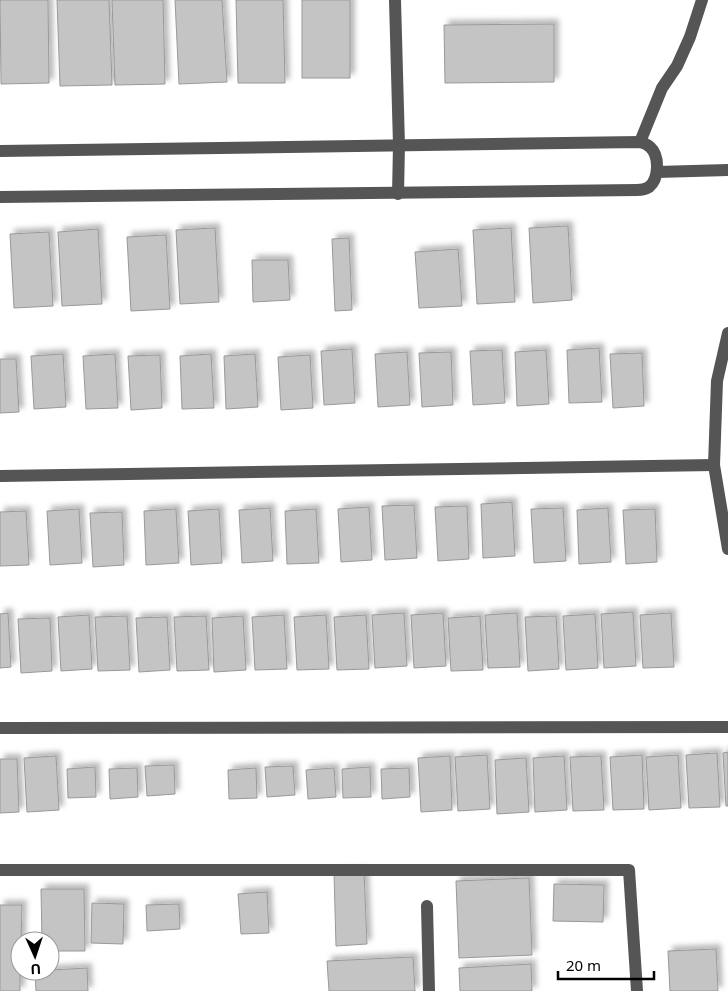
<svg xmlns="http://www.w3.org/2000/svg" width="728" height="991" viewBox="0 0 728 991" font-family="'Noto Sans',sans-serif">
<defs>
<filter id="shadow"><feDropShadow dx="4.5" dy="-4.5" stdDeviation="2.5" flood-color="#0004"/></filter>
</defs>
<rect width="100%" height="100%" fill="#fff"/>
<g fill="#c4c4c4" stroke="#999" filter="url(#shadow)">
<polygon points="0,0 48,0 49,83 1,84"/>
<polygon points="57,0 109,0 112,85 60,86"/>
<polygon points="112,0 163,0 165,84 115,85"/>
<polygon points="175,0 222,0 227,82 179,84"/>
<polygon points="236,0 283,0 285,83 238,83"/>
<rect x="302" y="0" width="48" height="78"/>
<polygon points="554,24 554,82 445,83 444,25"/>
<polygon points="568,226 572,300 533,303 529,228"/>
<polygon points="215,228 219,302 180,304 176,230"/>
<polygon points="511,228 515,302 477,304 473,230"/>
<polygon points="98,229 102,304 62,306 58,232"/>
<polygon points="49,232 53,306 14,308 10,234"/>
<polygon points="166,235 170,309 131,311 127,237"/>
<polygon points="349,238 352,310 335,311 332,239"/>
<polygon points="458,249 462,306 419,308 415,252"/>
<polygon points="252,260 288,260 290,300 253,302"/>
<polygon points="599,348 602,402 569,403 567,350"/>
<polygon points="352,349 355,403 324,405 321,351"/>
<polygon points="502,350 505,403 473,405 470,351"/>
<polygon points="546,350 549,404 517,406 515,352"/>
<polygon points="407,352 410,405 378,407 375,354"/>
<polygon points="451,352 453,405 422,407 419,353"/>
<polygon points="642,353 644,406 613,408 610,354"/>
<polygon points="63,354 66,407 34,409 31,356"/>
<polygon points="115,354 118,408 86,409 83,356"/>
<polygon points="211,354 214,408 182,409 180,356"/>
<polygon points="255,354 258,407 226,409 224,356"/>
<polygon points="160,355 162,408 131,410 128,356"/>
<polygon points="310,355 313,408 281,410 278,357"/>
<polygon points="0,359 16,359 19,412 0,413"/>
<polygon points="512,502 515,556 483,558 481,504"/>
<polygon points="414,505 417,558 385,560 382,506"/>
<polygon points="467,506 469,559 438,561 435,507"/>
<polygon points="369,507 372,560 341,562 338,509"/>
<polygon points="270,508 273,561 242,563 239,510"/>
<polygon points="563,508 566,561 534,563 531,509"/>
<polygon points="608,508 611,562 579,564 577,510"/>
<polygon points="79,509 82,563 50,565 47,511"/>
<polygon points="176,509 179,563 146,565 144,511"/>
<polygon points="219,509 222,563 191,565 188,511"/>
<polygon points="316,509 319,563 287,564 285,511"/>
<polygon points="655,509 657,562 626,564 623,510"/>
<polygon points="26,511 29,565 0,566 0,512"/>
<polygon points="122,512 124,565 93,567 90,513"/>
<polygon points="633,612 636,666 604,668 601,614"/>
<polygon points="8,613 11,667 0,668 0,614"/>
<polygon points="404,613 407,666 375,668 372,615"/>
<polygon points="443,613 446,666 414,668 411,615"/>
<polygon points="517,613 520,667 488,668 485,615"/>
<polygon points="671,613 674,667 643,668 640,615"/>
<polygon points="595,614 598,668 566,670 563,616"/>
<polygon points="89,615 92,669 61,671 58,617"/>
<polygon points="284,615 287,669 255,670 252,617"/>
<polygon points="326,615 329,669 297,670 294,617"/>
<polygon points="366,615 369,669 337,670 334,617"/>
<polygon points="127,616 130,670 98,671 95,617"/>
<polygon points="206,616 209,670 177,671 174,617"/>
<polygon points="243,616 246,670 214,672 212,618"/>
<polygon points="480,616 483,670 451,671 448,618"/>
<polygon points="556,616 559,669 528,671 525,617"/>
<polygon points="167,617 170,670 139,672 136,618"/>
<polygon points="50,618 52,671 21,673 18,619"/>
<polygon points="728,752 728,806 726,806 723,753"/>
<polygon points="717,753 720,807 689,808 686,755"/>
<polygon points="487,755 490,809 458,811 455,757"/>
<polygon points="642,755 644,809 613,810 610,757"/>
<polygon points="678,755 681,808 649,810 646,757"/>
<polygon points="56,756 59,810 27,812 24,758"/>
<polygon points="450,756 452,810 421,812 418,758"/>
<polygon points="564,756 567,810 535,812 533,758"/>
<polygon points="601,756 604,810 573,811 570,757"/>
<polygon points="526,758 529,812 497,814 495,760"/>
<polygon points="0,759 17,759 19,812 0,813"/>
<polygon points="174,765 175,794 147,796 145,766"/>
<polygon points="293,766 295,795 267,797 265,767"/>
<polygon points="95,767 96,797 68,798 67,769"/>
<polygon points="370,767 371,797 343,798 342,769"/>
<polygon points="137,768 138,797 110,799 109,769"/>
<polygon points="256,768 257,798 229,799 228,770"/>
<polygon points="334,768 336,797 308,799 306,770"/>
<polygon points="409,768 410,797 382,799 381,769"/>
<polygon points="364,872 367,944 336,946 334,873"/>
<polygon points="529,878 532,955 459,958 456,881"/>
<polygon points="554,884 604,885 603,922 553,921"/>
<polygon points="41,889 84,889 85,951 50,951 50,941 42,941"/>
<polygon points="267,892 269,933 241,934 238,894"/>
<polygon points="92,903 124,904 123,944 91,943"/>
<polygon points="179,904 180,929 147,931 146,905"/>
<polygon points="0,905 22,905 21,941 20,941 20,991 0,991"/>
<polygon points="716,949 718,991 670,991 668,951"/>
<polygon points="413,957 415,991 329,991 327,961"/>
<polygon points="531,964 532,991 460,991 459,968"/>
<polygon points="87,968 88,991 36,991 35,971"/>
</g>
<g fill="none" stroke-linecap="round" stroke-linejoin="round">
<g stroke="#555" stroke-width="12">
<polyline points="395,0 399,145 398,194"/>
<polyline points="640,142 662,88 677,66 690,37 702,0"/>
<path d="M0 151 640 142C644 143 647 144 650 147 660 156 659 179 649 187 646 189 641 190 637 190L0 197"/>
<polyline points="657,172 728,170"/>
<polyline points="728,333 717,381 714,465 728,549"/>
<polyline points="0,476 714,465"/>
<polyline points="0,728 728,727"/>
<polyline points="0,870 629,870 637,991"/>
<polyline points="427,906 429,991"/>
</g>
</g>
<g transform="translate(35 956) rotate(177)"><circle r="24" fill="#ffffff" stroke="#999999"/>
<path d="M0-4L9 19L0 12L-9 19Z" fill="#000000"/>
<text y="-8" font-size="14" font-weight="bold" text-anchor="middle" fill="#000000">U</text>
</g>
<path d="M558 971v8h96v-8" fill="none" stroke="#000000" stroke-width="2.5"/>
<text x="566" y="971" font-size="15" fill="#000000" stroke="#ffffff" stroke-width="4" paint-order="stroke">20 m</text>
</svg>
